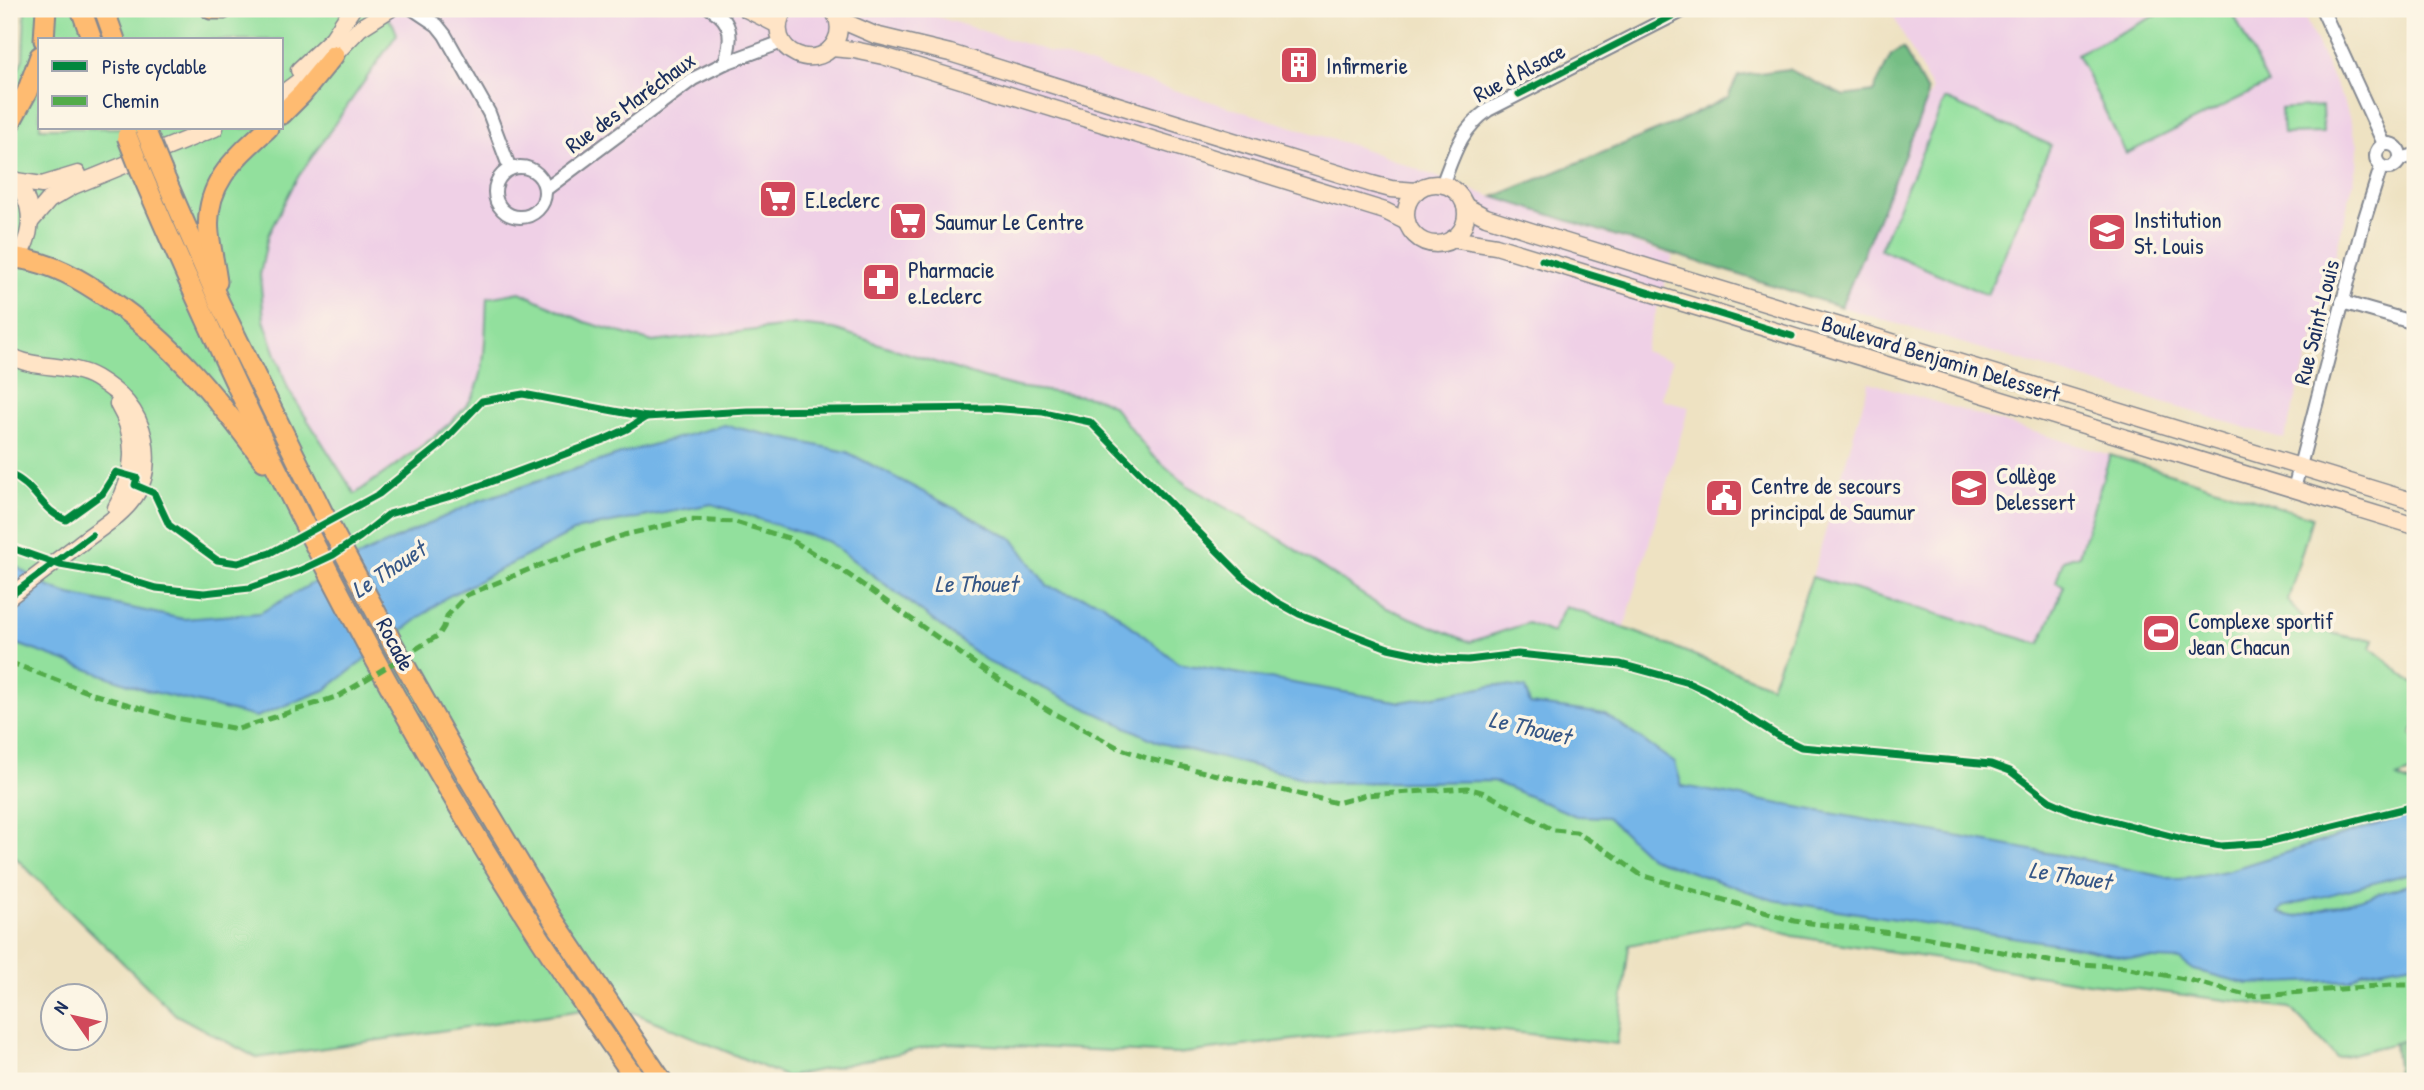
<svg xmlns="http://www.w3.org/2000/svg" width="2424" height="1090" viewBox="0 0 2424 1090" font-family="'Patrick Hand',sans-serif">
<rect width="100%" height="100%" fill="#fcf5e5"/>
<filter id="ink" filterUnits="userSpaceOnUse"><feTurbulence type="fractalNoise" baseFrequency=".0143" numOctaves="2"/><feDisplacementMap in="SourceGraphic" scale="14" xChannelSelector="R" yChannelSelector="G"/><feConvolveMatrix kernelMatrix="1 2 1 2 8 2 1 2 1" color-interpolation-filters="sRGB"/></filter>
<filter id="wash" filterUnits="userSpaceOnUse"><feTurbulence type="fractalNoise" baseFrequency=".00686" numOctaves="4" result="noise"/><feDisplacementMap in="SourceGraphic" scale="28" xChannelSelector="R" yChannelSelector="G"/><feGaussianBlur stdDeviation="1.57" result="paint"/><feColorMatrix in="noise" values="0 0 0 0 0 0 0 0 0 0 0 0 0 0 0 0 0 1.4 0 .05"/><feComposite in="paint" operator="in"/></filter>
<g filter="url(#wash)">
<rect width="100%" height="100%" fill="#eee2c2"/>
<g fill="#efd0e6">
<polygon points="379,9 912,9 1367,150 1463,187 1673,256 1644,351 1672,361 1661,399 1689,407 1624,629 1565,606 1552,633 1506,629 1470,642 1377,604 1278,538 1188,486 1151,454 1112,405 1097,398 1017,387 983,378 834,329 797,325 653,342 585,322 520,292 487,298 481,373 474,395 449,424 355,494 288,389 264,320 260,274 268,236 296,180 397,34"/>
<polygon points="1894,9 2301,9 2346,107 2358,145 2357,167 2325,297 2284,439 1841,307 1932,90 1893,15"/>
<polygon points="1869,382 2110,455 2079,556 2064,585 2040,644 1812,577"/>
</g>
<g fill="#92e09d" stroke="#56887e" stroke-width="2" fill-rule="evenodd">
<path d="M25 9H379L393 24 397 34 296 180 268 235 260 275 264 320 288 389 355 494C386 471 458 426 474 394 487 369 485 326 487 298L520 292 585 322 653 342 797 325 834 329 983 378 1017 387 1097 398 1112 405 1151 454 1188 486 1278 538 1377 604 1470 642 1528 623 1552 633 1565 606 1651 638 1771 686 1812 577 2040 644 2064 586 2056 582 2063 560 2079 555 2110 455 2312 517 2288 600C2306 630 2341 639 2374 639L2371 648 2415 685V727L2411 735 2415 738V771L2397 778 2415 786V1038L2337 1058 2290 1008 2088 983 1793 936 1746 921 1629 945 1617 1044 1433 1023 1177 1054 947 1043 787 1077 616 1005 257 1058 176 1015 9 851V87L23 59ZM40 40H282V128H40Z"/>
<polygon points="2169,9 2231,9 2268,84 2126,154 2077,54"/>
<polygon points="1945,99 2051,145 1987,295 1880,249"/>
<polygon points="2322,106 2323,133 2283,134 2281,109"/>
</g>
<g fill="#75be84" stroke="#487671" stroke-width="2">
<polygon points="1903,48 1927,92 1926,103 1841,307 1494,197 1680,121 1728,97 1738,76 1788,69 1844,96 1873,92 1891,55"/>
<polygon points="2415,1038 2415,1081 2399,1081 2394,1043"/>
</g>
<polygon fill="#74b5e8" stroke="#4872a3" stroke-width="2" points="724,425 847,452 1013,539 1048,587 1101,602 1178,663 1401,702 1497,685 1525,688 1530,704 1605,714 1675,763 1682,786 2086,860 2179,880 2226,871 2415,813 2415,872 2283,907 2279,913 2296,917 2415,883 2415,963 2362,972 2350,980 2248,984 2194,970 2180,960 2129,958 2078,947 1773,900 1651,858 1607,817 1576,816 1493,781 1323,783 1160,743 988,662 829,542 712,504 579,529 445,598 325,690 256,717 145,690 9,641 9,562 47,586 70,595 183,619 260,613 364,554 478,501 630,451"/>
</g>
<g filter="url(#ink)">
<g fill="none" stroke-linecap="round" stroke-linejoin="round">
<defs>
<g id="minor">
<polyline points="413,9 437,25 445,35 489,113 510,169"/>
<path d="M711 9C734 22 732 40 725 63"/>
<polyline points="2322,9 2384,144"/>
<circle cx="2388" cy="156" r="12"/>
<polyline points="2400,159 2415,155"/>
<circle cx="520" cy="192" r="25"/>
<path d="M1442 185C1454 154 1460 130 1488 110L1686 9"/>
<polyline points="546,189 693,79 725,63 782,42"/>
<polyline points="2342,302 2415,323"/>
<polyline points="2294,489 2363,224 2381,167"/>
</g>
<g id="secondary">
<polyline points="746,9 778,25"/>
<path d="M785 9C758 51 825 79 838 35 840 26 838 17 832 9"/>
<polyline points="838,19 875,35 950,53 1372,184 1391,189 1417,191"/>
<polyline points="831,48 854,50 883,56 1385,211 1407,222"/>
<polyline points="299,70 333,38 352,9"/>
<polyline points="282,94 334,55 360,28 390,9"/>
<polyline points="16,181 42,185 78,174"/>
<circle cx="1436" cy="214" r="30"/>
<polyline points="1465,206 1486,217 1546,236 2415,502"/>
<polyline points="31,221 49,200 73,186 215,128"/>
<polyline points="1452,239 1496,246 2415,526"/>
<path d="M9 266C34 242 38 206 13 179"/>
<path d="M9 355C35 371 69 362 96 378 121 393 138 410 144 439 155 498 117 515 78 545 55 562 32 580 9 597"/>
<path d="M116 508C136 475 138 437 118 404"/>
</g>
<g id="trunk">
<polyline points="81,9 92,40"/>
<polyline points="104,9 115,40"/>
<polyline points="211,9 223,9"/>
<polyline points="44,40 46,9"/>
<polyline points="282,114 302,94 334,55"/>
<polyline points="9,125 27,92 40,56"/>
<polyline points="162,171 220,304 323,513 394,646 468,777 552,918 662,1081"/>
<path d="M144 179C279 494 438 802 637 1081"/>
<path d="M17 258C53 263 80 279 109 299 175 344 217 398 264 461"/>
<path d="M217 282C215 266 211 250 209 233 204 184 235 158 268 128"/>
</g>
</defs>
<use href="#minor" stroke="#848890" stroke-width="16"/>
<use href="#secondary" stroke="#848890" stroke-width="19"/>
<use href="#trunk" stroke="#848890" stroke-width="23"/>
<use href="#minor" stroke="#fff" stroke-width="12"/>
<use href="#secondary" stroke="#ffe4c6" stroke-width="16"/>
<use href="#trunk" stroke="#febb71" stroke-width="19"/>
<defs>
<g id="trunk-bridge">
<polyline points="145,129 162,171"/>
<polyline points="127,136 144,179"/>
</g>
</defs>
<use href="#trunk-bridge" stroke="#848890" stroke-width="23" stroke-linecap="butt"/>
<use href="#trunk-bridge" stroke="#febb71" stroke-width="19"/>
<g stroke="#52ab49" stroke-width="5" stroke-dasharray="10 5" stroke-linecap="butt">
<polyline points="9,53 15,9"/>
<polyline points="9,662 96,695 175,718 238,729 339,696 439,635 444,627 447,616 467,595 535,567 624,535 688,520 735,522 788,538 846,573 988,673 1051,712 1119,748 1149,759 1337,803 1366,795 1467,788 1485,793 1553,830 1576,832 1607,851 1641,875 1794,921 1924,937 2054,962 2125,967 2189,980 2250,996 2391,985 2415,985"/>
</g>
<defs>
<g id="cycleway">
<polyline points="1519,94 1686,9"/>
<polyline points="1542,260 1792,336"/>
<path d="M9 474C36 485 41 511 66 520L102 494 116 472 137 478 135 485 154 493 169 525 217 560 238 563 270 553 379 494 439 446 482 401 523 394 646 417 747 411 989 408 1043 412 1090 422 1243 577 1275 601 1299 614 1388 648 1440 659 1468 660 1518 654 1620 664 1690 683 1707 691 1778 736 1801 747 1991 764 2010 771 2050 801 2073 811 2186 840 2221 846 2264 843 2415 806"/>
<polyline points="9,547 60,565 106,573 156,588 204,593 250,588 299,571 333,555 360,537 389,514 455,495 603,440 627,429 646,417"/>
<polyline points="9,597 92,535"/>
</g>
</defs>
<use href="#cycleway" stroke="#fcf5e5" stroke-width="11"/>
<use href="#cycleway" stroke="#00873e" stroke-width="7"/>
</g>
</g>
<defs>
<symbol id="building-square" viewBox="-11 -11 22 22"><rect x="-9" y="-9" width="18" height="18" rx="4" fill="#d1495b" stroke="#fcf5e5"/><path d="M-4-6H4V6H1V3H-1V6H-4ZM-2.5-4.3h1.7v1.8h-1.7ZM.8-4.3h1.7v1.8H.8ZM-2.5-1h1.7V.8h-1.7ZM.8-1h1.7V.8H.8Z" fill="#fff"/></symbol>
<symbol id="supermarket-square" viewBox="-11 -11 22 22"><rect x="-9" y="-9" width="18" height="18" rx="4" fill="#d1495b" stroke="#fcf5e5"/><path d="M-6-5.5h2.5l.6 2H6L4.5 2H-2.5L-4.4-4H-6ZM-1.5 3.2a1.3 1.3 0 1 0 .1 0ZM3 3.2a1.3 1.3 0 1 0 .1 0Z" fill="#fff"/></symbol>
<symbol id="school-square" viewBox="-11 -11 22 22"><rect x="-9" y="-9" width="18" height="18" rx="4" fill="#d1495b" stroke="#fcf5e5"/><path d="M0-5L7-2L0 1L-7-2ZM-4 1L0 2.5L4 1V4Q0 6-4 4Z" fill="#fff"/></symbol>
<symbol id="pharmacy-square" viewBox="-11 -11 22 22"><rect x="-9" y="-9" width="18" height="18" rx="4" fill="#d1495b" stroke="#fcf5e5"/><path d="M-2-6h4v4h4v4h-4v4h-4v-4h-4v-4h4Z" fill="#fff"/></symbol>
<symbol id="civic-square" viewBox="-11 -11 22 22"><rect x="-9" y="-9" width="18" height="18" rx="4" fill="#d1495b" stroke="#fcf5e5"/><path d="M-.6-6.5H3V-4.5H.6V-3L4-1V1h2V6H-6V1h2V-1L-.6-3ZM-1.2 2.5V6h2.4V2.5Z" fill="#fff"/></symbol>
<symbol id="stadium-square" viewBox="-11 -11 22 22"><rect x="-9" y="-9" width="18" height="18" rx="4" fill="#d1495b" stroke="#fcf5e5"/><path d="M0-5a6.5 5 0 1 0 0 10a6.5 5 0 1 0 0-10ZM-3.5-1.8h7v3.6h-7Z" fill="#fff"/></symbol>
</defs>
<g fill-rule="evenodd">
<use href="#building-square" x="1277" y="43" width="44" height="44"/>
<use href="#supermarket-square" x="756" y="177" width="44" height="44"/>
<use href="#supermarket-square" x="886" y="199" width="44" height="44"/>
<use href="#school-square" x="2085" y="210" width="44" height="44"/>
<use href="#pharmacy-square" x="859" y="260" width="44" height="44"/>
<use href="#school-square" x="1947" y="466" width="44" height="44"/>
<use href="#civic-square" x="1702" y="476" width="44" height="44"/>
<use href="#stadium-square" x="2139" y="611" width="44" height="44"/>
</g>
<g text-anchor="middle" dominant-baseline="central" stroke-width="7" stroke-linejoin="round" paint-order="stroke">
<g font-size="23" fill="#1b2f5e" stroke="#fcf5e5" text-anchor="start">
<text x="1326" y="65">Infirmerie</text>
<text x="805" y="199">E.Leclerc</text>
<text x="2134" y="219">Institution<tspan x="2134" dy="26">St. Louis</tspan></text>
<text x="935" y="221">Saumur Le Centre</text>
<text x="908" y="269">Pharmacie<tspan x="908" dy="26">e.Leclerc</tspan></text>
<text x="1996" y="475">Collège<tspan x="1996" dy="26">Delessert</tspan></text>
<text x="1751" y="485">Centre de secours<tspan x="1751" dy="26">principal de Saumur</tspan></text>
<text x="2188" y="620">Complexe sportif<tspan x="2188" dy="26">Jean Chacun</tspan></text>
</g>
<g font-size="23" fill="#1b2f5e" stroke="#fcf5e5">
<text transform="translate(1519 72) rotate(-28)">Rue d'Alsace</text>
<text transform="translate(630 102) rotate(-36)">Rue des Maréchaux</text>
<text transform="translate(2316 322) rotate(-76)">Rue Saint-Louis</text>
<text transform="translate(1941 358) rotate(17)">Boulevard Benjamin Delessert</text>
<text transform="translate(396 644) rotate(62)">Rocade</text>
</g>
<g font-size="24" font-style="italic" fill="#365787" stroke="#fcf5e5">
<text transform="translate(388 569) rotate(-33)">Le Thouet</text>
<text x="976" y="583">Le Thouet</text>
<text transform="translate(1530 727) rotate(13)">Le Thouet</text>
<text transform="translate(2070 875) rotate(9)">Le Thouet</text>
</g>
</g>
<rect width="2424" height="1090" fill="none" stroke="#fcf5e5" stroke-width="35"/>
<rect x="38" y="38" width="245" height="91" fill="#fcf5e5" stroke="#a2a6af" stroke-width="2"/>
<rect x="52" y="61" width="35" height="10" fill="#00873e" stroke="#a2a6af" stroke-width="2"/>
<text x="102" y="74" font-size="21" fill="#1b2f5e">Piste cyclable</text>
<rect x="52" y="96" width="35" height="10" fill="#52ab49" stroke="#a2a6af" stroke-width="2"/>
<text x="102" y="108" font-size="21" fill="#1b2f5e">Chemin</text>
<g transform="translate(74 1017) rotate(304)"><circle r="33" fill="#fcf5e5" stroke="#a2a6af" stroke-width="2"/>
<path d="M0-5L12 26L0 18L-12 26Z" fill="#d1495b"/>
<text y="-10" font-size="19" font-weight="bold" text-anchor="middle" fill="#1b2f5e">N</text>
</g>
</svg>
